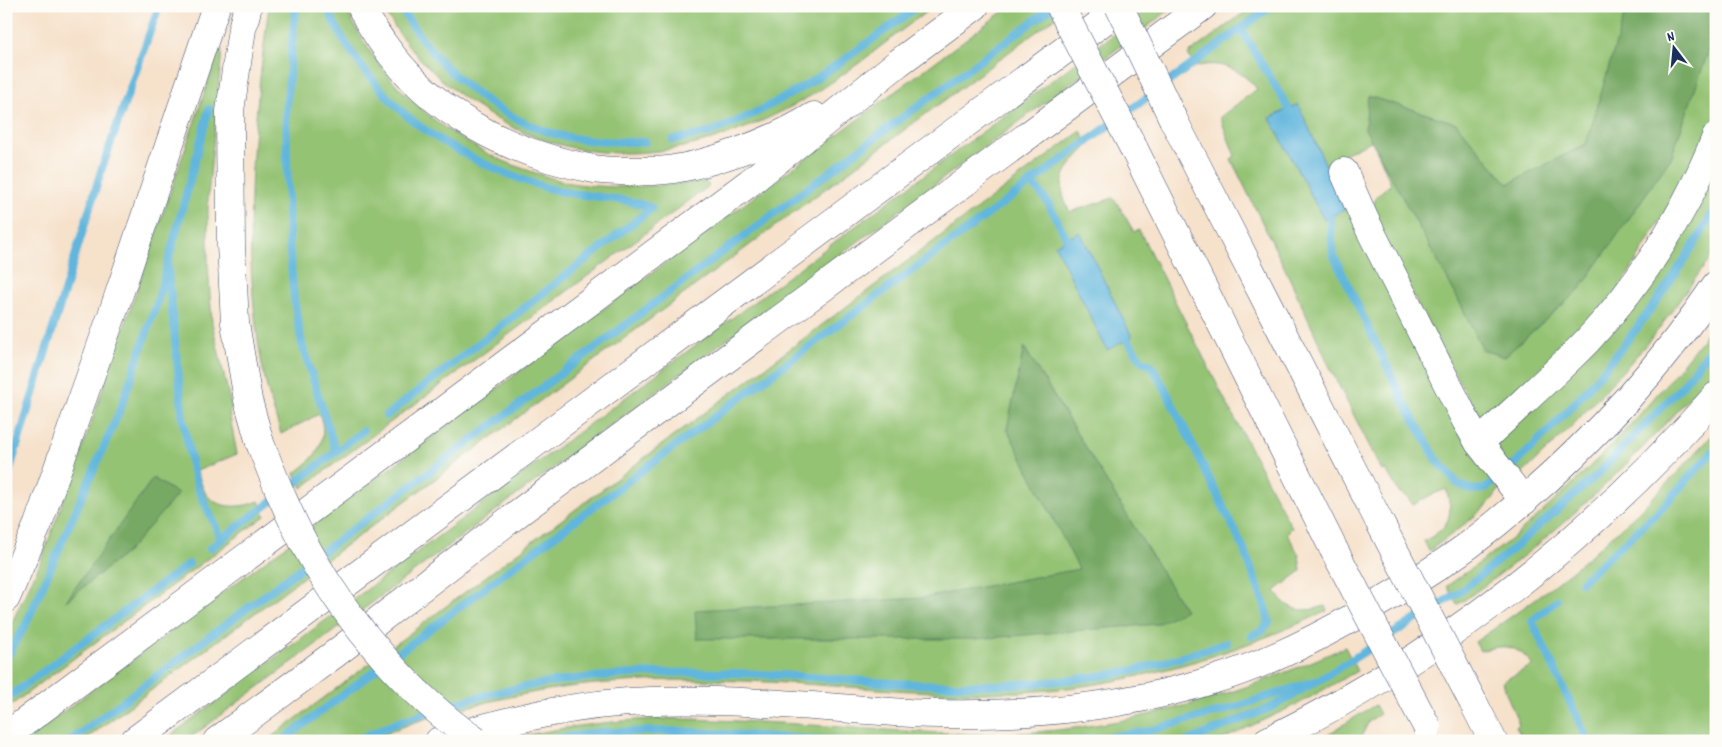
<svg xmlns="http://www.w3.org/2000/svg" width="1722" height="747" viewBox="0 0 1722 747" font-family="Dekko,sans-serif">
<rect width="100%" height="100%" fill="#fdfcf7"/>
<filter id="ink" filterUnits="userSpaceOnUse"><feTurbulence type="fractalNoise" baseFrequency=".02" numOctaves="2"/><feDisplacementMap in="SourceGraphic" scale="10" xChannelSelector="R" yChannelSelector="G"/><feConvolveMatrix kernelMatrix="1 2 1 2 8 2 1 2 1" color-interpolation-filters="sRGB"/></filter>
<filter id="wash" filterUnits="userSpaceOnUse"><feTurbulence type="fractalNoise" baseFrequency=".0096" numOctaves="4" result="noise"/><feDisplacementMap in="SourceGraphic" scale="20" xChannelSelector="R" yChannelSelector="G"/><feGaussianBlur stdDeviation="1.12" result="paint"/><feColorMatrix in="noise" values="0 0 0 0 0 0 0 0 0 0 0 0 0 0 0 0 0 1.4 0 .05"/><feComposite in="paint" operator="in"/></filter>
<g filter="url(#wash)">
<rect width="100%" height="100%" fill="#f6e1ca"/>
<g fill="#94c373" stroke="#587968">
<path d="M269 6H345C380 86 451 146 533 172 548 177 562 182 577 184 621 190 663 185 706 182L709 186 302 488 295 473C316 458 330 440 319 414L281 434C274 411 266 388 262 365 240 245 253 126 269 6Z"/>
<path d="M382 6H934C910 24 886 42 862 61 846 72 829 85 812 95 711 154 600 179 493 117 447 89 408 54 382 6Z"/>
<polygon points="1010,6 1071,6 83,741 24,741"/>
<polygon points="1152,6 1175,6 186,741 163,741"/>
<path d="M1253 6H1716V115L1701 151 1616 295 1491 418 1480 420 1371 218C1374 198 1375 196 1391 184L1373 140 1329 161 1358 224 1497 482C1497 485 1498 488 1498 490 1494 505 1442 541 1429 551L1424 541C1448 529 1455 516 1446 489L1431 495 1413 505 1408 498 1399 492 1386 470 1382 471 1333 374 1289 277 1231 159 1235 156 1220 117 1257 89C1241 69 1220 60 1195 67L1188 54Z"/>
<path d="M219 50H222L208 196V265L212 323 232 410 229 412 237 454 197 471C200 478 202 488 206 494 219 510 242 508 259 501L265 516 6 709V635L41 561 84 444Z"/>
<path d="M1081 131 1088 146C1066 168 1053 181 1070 212L1113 198 1118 204 1134 232 1139 230 1224 398 1292 528 1287 533 1299 555 1301 571 1275 591C1288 612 1303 613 1325 606L1327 611C1230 656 1127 687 1019 692 936 696 852 686 769 682 707 679 646 679 585 685 528 691 469 705 415 722 401 727 377 739 364 741 353 742 342 741 331 741 309 741 288 741 266 741Z"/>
<polygon points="1716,158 1716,250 1658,330 1631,362 1571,427 1521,475 1506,467 1496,442 1592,347"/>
<path d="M1716 321V366C1639 458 1556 537 1457 605L1447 586C1475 566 1503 547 1529 524 1598 463 1661 395 1716 321Z"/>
<path d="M1716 431V741H1524L1516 727 1519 724 1506 693 1503 681 1533 665C1516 644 1505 644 1480 651L1475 642C1527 606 1579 568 1625 524 1657 495 1687 463 1716 431Z"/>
<path d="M1345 647 1357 671 1300 703 1219 741H603L587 738 577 741H501C551 729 603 721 655 719 682 718 710 720 737 721 819 724 900 733 983 734 1108 734 1232 699 1345 647Z"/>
<polygon points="1375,705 1380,714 1369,721 1359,741 1317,741"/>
</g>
<g fill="#77a965" stroke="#496c62">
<polygon points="1627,6 1716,6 1716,29 1671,158 1580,289 1504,357 1483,350 1456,295 1365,129 1368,96 1456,123 1508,184 1586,144"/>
<polygon points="1024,347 1185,610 1157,624 976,639 697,639 695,610 922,598 1079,569 1007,429"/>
<polygon points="153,478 178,494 128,551 66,601"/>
</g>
<g fill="#60b6dd" stroke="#3e729e">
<polygon points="1298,104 1346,209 1324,220 1270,118"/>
<polygon points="1080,232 1132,337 1107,350 1055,245"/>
</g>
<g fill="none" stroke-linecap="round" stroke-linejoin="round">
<g stroke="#60b6dd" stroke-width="8">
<polyline points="296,6 292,43 286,112 289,243 294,299 302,344 336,452"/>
<path d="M327 6C342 48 388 104 425 130 461 155 516 181 559 191 591 198 620 196 652 208L386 416"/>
<path d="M400 6C434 66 494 119 562 136 590 142 617 142 645 142"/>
<polyline points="1241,29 1289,109"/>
<path d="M673 140C685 137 698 136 710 132 787 105 853 54 918 6"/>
<polyline points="1031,182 1047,201 1067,239"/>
<polyline points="1330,217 1333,254 1405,404 1437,460 1458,484 1472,490 1484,489 1493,483"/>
<polyline points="168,270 183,419 192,466 199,491 222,540"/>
<polyline points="1127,339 1142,361 1151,365 1165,389 1243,547 1265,606 1269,622 1263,630 1251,636"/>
<path d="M1513 466C1545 434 1577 403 1605 368 1647 318 1683 265 1716 208"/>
<polyline points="6,482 102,168 159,6"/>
<polyline points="285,491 363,431"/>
<polyline points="210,548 276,498"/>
<polyline points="1581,582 1661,509 1716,448"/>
<polyline points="1557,600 1532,621 1588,741"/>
<polyline points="6,659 26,624 120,410 157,303 209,109"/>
<polyline points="1321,679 1461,591 1508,553 1597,475 1682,386 1716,342"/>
<polyline points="6,699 189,564"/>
<path d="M444 707C551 672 666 669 778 675 835 678 892 685 949 685 1011 686 1075 682 1135 670 1166 663 1197 652 1227 643"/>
<polyline points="602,732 613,741"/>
<polyline points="70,741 887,129 1054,6"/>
<path d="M282 741C609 493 940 249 1272 6"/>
<polyline points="353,741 399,722 431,711"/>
<polyline points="539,741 602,732 679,731 839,741"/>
<polyline points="1078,741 1144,732 1227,710 1321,679 1272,707 1188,741"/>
</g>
</g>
</g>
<g filter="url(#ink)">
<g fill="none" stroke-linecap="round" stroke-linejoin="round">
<defs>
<g id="minor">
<polyline points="1344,172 1365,220 1466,421 1479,443 1524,501"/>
<path d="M1479 443C1515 409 1553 376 1587 341 1642 282 1686 212 1716 137"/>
</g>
<g id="highway">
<polyline points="248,6 242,29 230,111 231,245 235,323 248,400 260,443"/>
<path d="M361 6C366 19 374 30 382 42 431 113 510 154 594 169 610 172 638 171 654 171 702 169 774 141 814 116"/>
<polyline points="1173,119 1379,521"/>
<polyline points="1133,147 1333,548"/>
<polyline points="6,598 38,524 112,315 216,6"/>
<polyline points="1473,702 1493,741"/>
<polyline points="6,736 749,183 898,63 975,6"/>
<polyline points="134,741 1124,6"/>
<polyline points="217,741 336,653 521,511 1203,6"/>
<path d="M439 741C509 719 578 703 651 701 718 699 785 704 852 709 881 711 910 714 938 714 1032 716 1126 707 1216 679 1269 663 1318 638 1366 610 1401 590 1436 569 1469 545 1563 473 1649 384 1716 285"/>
<path d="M1267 741C1440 657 1589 541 1716 396"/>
</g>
</defs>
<use href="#minor" stroke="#3c4a6e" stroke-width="29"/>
<use href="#highway" stroke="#3c4a6e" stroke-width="29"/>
<use href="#minor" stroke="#fff" stroke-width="28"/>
<use href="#highway" stroke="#fff" stroke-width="28"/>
<defs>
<g id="highway-bridge">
<polyline points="1060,6 1133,147"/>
<polyline points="1119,6 1173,119"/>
<path d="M260 443C275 481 290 519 310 554 349 624 410 695 476 741"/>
<polyline points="1379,521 1473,702"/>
<polyline points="1333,548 1427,727"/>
</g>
</defs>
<use href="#highway-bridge" stroke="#3c4a6e" stroke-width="29" stroke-linecap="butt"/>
<use href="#highway-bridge" stroke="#fff" stroke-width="28"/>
</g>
</g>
<rect width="1722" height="747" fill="none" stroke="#fdfcf7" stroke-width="25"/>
<g transform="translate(1674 48) rotate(344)" stroke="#fdfcf7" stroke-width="4" paint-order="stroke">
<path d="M0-4L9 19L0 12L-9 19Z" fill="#1b2f5e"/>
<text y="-8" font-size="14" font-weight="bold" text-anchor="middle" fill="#1b2f5e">N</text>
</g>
</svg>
